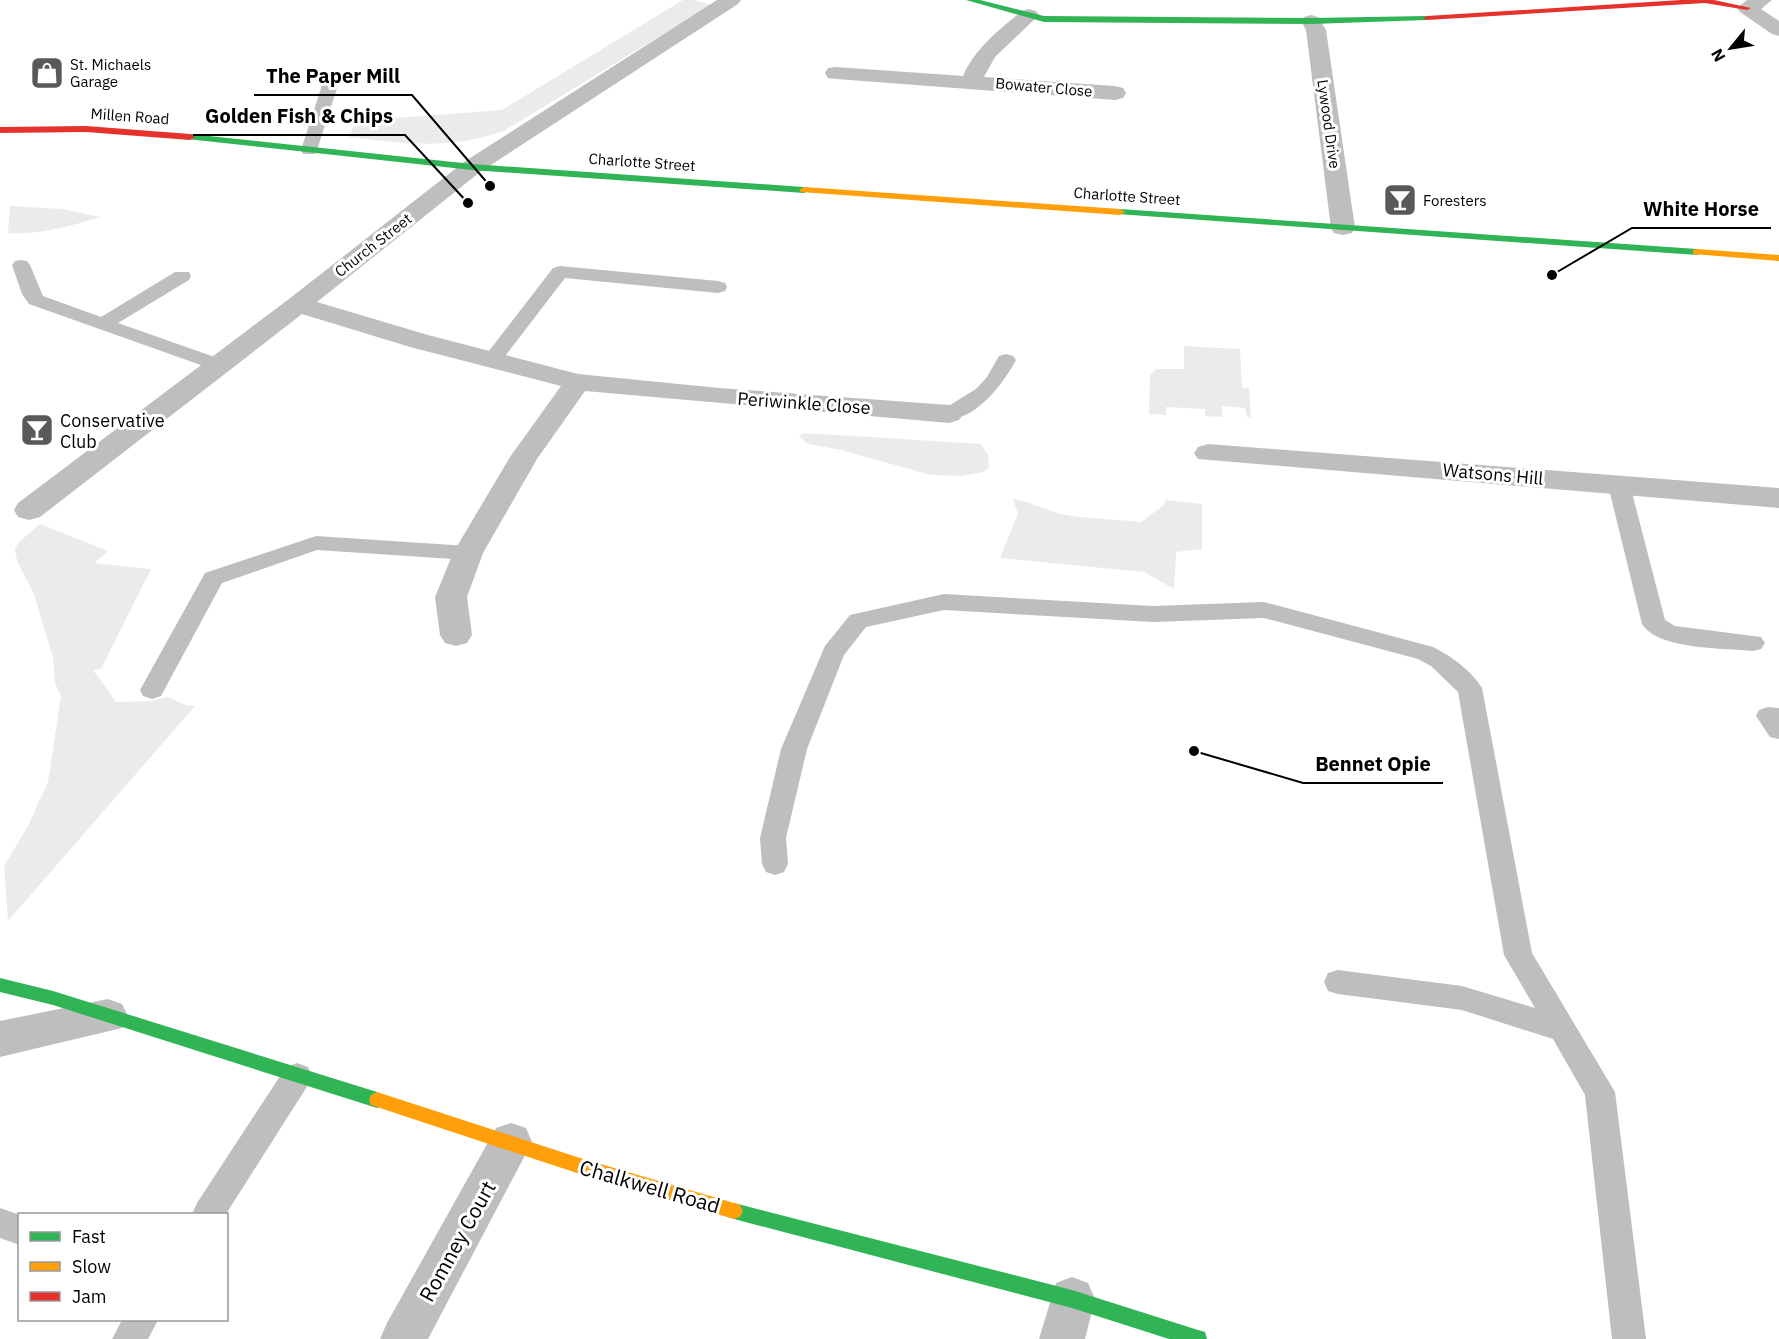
<svg xmlns="http://www.w3.org/2000/svg" width="1779" height="1339" viewBox="0 0 1779 1339" font-family="'IBM Plex Sans',sans-serif">
<rect width="100%" height="100%" fill="#fff"/>
<g fill="#ebebeb">
<path d="M683 0H694L711 5 504 131C448 150 407 144 349 137L356 121 502 110Z"/>
<path d="M10 206 62 209 100 217C71 226 39 235 8 233Z"/>
<polygon points="1184,346 1240,349 1242,388 1249,388 1251,418 1247,417 1245,408 1222,406 1222,417 1205,416 1205,409 1166,407 1166,415 1149,414 1150,375 1156,369 1184,369"/>
<polygon points="804,433 981,444 988,455 989,467 984,472 962,476 931,475 841,450 808,444 799,436"/>
<path d="M1013 499C1032 502 1044 510 1062 514 1087 519 1115 519 1141 522L1164 505 1165 500 1202 504V549L1176 552 1174 589 1144 572 1000 558 1018 514Z"/>
<polygon points="40,524 108,551 94,563 151,569 101,669 93,670 116,702 149,701 167,697 186,705 195,706 8,921 4,866 28,826 48,782 61,696 55,683 53,658 34,594 17,561 15,549 18,543"/>
</g>
<g fill="none" stroke-linecap="round" stroke-linejoin="round">
<g fill="#bebebe" fill-rule="evenodd">
<polygon points="332,74 340,79 317,150 315,154 303,154 301,150 324,79"/>
<polygon points="21,260 27,261 30,265 43,296 101,317 175,272 189,272 191,276 189,280 118,323 226,361 229,365 226,369 212,369 29,304 22,294 12,265 15,261"/>
<polygon points="560,266 718,281 725,283 727,287 725,291 718,293 565,278 499,364 485,364 482,360 485,356 553,268"/>
<path d="M1006 354 1013 356 1016 360C1004 383 972 426 942 418L939 414 942 410 976 389 987 377 999 356Z"/>
<path d="M1619 478 1627 480 1630 485 1665 620 1675 626 1761 637 1765 643 1761 649 1753 651C1725 648 1658 650 1642 624L1608 485 1611 480Z"/>
<polygon points="316,536 468,546 476,548 479,553 476,558 468,560 317,550 222,583 161,696 152,699 143,696 140,690 205,573"/>
<path d="M944 594 1153 606 1264 602 1433 647C1451 656 1472 671 1482 688L1532 953 1615 1092 1646 1339H1612L1585 1095 1553 1039 1462 1010 1338 994 1328 991 1324 982 1328 973 1338 970 1462 986 1535 1008 1504 955 1458 692 1431 666 1418 659 1264 618 1153 622 944 610 866 627 844 655 807 749 786 838 788 864 784 872 775 875 766 872 762 864 760 838 781 749 825 646 850 615Z"/>
<polygon points="1768,707 1779,708 1779,739 1770,737 1756,716 1759,710"/>
<polygon points="297,1063 308,1067 312,1076 308,1085 226,1214 192,1214 197,1203 286,1067"/>
<polygon points="0,1208 20,1215 20,1245 0,1238"/>
<polygon points="122,1320 158,1320 148,1339 112,1339"/>
</g>
<g fill="#bebebe" fill-rule="evenodd">
<polygon points="717,0 741,0 738,4 480,172 317,302 428,335 578,374 719,388 949,405 959,408 963,414 959,420 949,423 585,391 537,459 483,553 467,597 472,635 467,643 456,646 445,643 440,635 435,597 453,553 510,457 561,386 410,347 302,314 40,517 29,520 18,517 14,510 18,503 289,299 464,162"/>
<polygon points="1747,0 1772,0 1761,9 1779,21 1779,36 1772,34 1740,12 1737,8"/>
<path d="M1029 9 1036 11 1039 15 995 57 984 77 1115 86 1123 88 1126 93 1123 98 1115 100 836 79 828 78 825 73 828 68 836 67 963 76C975 48 1000 29 1022 11Z"/>
<polygon points="1311,15 1318,17 1326,30 1355,228 1352,233 1343,235 1334,233 1331,228 1306,30 1301,21 1304,17"/>
<polygon points="1208,444 1779,488 1779,508 1198,459 1194,453 1198,447"/>
<polygon points="108,999 122,1004 128,1016 122,1028 0,1057 0,1021"/>
<polygon points="511,1123 526,1128 532,1142 428,1339 380,1339 387,1323 496,1128"/>
<polygon points="1072,1277 1088,1283 1095,1299 1085,1339 1039,1339 1056,1283"/>
</g>
<g fill="#30b455" fill-rule="evenodd">
<polygon points="966,0 980,0 1044,16 1311,18 1427,16 1431,18 1427,20 1311,24 1044,22"/>
<polygon points="190,134 472,164 804,187 809,190 804,193 472,170 187,139 187,135"/>
<polygon points="1120,209 1697,249 1702,252 1697,255 1117,214 1117,210"/>
<polygon points="0,978 53,991 377,1092 383,1095 385,1100 383,1105 377,1108 53,1005 0,992"/>
<polygon points="734,1203 1072,1290 1198,1330 1205,1332 1207,1339 1169,1339 1072,1308 734,1219 728,1217 725,1211 728,1205"/>
</g>
<g fill="#ff9f0a" fill-rule="evenodd">
<polygon points="804,187 1120,209 1125,212 1120,215 801,192 799,190"/>
<polygon points="1697,249 1779,255 1779,261 1693,254 1693,250"/>
<polygon points="377,1092 580,1158 734,1203 740,1205 743,1211 740,1217 734,1219 580,1174 371,1105 369,1100 371,1095"/>
</g>
<g fill="#e5322d" fill-rule="evenodd">
<polygon points="1681,0 1714,0 1751,8 1747,10 1705,3 1427,20 1423,18 1427,16"/>
<polygon points="86,126 190,134 195,137 190,140 86,132 0,133 0,127"/>
</g>
</g>
<defs>
<symbol id="shop-square" viewBox="-11 -11 22 22"><rect x="-9" y="-9" width="18" height="18" rx="4" fill="#595959" stroke="#fff"/><path d="M-5-2.5h2.3a2.7 3.5 0 0 1 5.4 0H5L5.5 6h-11ZM-1.5-2.5h3a1.5 2.3 0 0 0-3 0Z" fill="#fff"/></symbol>
<symbol id="bar-square" viewBox="-11 -11 22 22"><rect x="-9" y="-9" width="18" height="18" rx="4" fill="#595959" stroke="#fff"/><path d="M-6-5H6L.8 .8V4.5H3.5V6h-7V4.5H-.8V.8Z" fill="#fff"/></symbol>
</defs>
<g fill-rule="evenodd">
<use href="#shop-square" x="28" y="54" width="38" height="38"/>
<use href="#bar-square" x="1381" y="181" width="38" height="38"/>
<use href="#bar-square" x="18" y="411" width="38" height="38"/>
</g>
<g text-anchor="middle" dominant-baseline="central" stroke-width="6" stroke-linejoin="round" paint-order="stroke">
<g font-size="15" fill="#000" stroke="#fff" text-anchor="start">
<text x="70" y="64">St. Michaels<tspan x="70" dy="17">Garage</tspan></text>
<text x="1423" y="200">Foresters</text>
</g>
<g font-size="15" fill="#000" stroke="#fff">
<text transform="translate(1044 87) rotate(5)">Bowater Close</text>
<text transform="translate(130 116) rotate(4)">Millen Road</text>
<text transform="translate(1329 124) rotate(82)">Lywood Drive</text>
<text transform="translate(642 162) rotate(4)">Charlotte Street</text>
<text transform="translate(1127 196) rotate(4)">Charlotte Street</text>
<text transform="translate(373 245) rotate(-38)">Church Street</text>
</g>
<g font-size="18" fill="#000" stroke="#fff">
<text transform="translate(804 403) rotate(4)">Periwinkle Close</text>
<text transform="translate(1493 474) rotate(5)">Watsons Hill</text>
</g>
<g font-size="18" fill="#000" stroke="#fff" text-anchor="start">
<text x="60" y="420">Conservative<tspan x="60" dy="21">Club</tspan></text>
</g>
<g font-size="21" fill="#000" stroke="#fff">
<text transform="translate(650 1186) rotate(16)">Chalkwell Road</text>
<text transform="translate(457 1241) rotate(-61)">Romney Court</text>
</g>
</g>
<path fill="none" stroke="#000" stroke-width="2" d="M490 186L412 95H254M468 203L405 135H193M1552 275L1632 228H1771M1194 751L1303 783H1443"/>
<g fill="#000" stroke="#fff" stroke-width="2">
<circle cx="490" cy="186" r="6"/>
<circle cx="468" cy="203" r="6"/>
<circle cx="1552" cy="275" r="6"/>
<circle cx="1194" cy="751" r="6"/>
</g>
<g font-size="20" text-anchor="middle" font-weight="bold" fill="#000" stroke="#fff" stroke-width="6" stroke-linejoin="round" paint-order="stroke">
<text x="333" y="83">The Paper Mill</text>
<text x="299" y="123">Golden Fish &amp; Chips</text>
<text x="1701" y="216">White Horse</text>
<text x="1373" y="771">Bennet Opie</text>
</g>
<rect x="18" y="1213" width="210" height="108" fill="#ffffff" stroke="#999999" stroke-width="1.5"/>
<rect x="30" y="1232" width="30" height="9" fill="#30b455" stroke="#999999" stroke-width="1.5"/>
<text x="72" y="1243" font-size="18" fill="#000000">Fast</text>
<rect x="30" y="1262" width="30" height="9" fill="#ff9f0a" stroke="#999999" stroke-width="1.5"/>
<text x="72" y="1273" font-size="18" fill="#000000">Slow</text>
<rect x="30" y="1292" width="30" height="9" fill="#e5322d" stroke="#999999" stroke-width="1.5"/>
<text x="72" y="1303" font-size="18" fill="#000000">Jam</text>
<g transform="translate(1731 48) rotate(240)" stroke="#ffffff" stroke-width="4.5" paint-order="stroke">
<path d="M0-4.5L10 22L0 15L-10 22Z" fill="#000000"/>
<text y="-9" font-size="16" font-weight="bold" text-anchor="middle" fill="#000000">N</text>
</g>
</svg>
